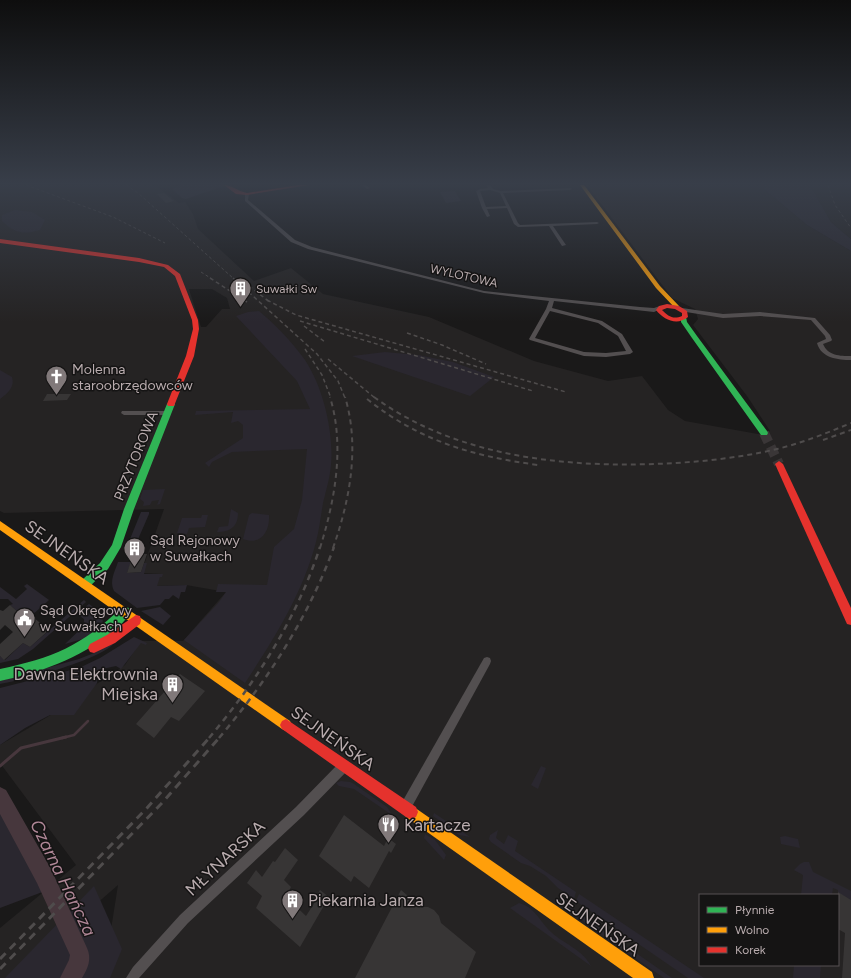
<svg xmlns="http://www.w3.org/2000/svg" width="851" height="978" viewBox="0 0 851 978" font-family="Figtree,sans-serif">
<rect width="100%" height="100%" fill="#1a1919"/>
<g fill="#252323" fill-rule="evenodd">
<path d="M0 185H155L179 203 185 202 193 214 198 229 254 281 291 268 323 294 429 317 534 361 608 381 642 376 668 410 685 421 758 434 770 431 747 396 693 325 698 319 695 309 672 298 587 185H759L807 225 851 251V978H96L109 942 118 885 32 960 15 978H0V928L76 865 0 763V745L49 716 125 665 141 641H183L226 592 186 585 156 586 161 574 141 573 164 509 4 513 0 511ZM189 289H212L227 298 230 309H222L206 327H201ZM700 895H838V965H700Z"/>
<polygon points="810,185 851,185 851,239 831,222"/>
</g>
<g fill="#2a272f">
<polygon points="181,185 223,185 224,186 186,199 182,198 172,189"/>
<polygon points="759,185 810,185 831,222 851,239 851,251 807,225"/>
<polygon points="455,191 461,201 446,203 440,192"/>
<path d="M15 210 32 212 45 220 40 230C22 235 15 233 2 221V215Z"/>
<path d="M259 311C276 325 292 342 305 360 323 387 334 432 331 465 330 477 326 491 323 503 321 516 319 530 316 542 303 593 274 639 245 683L184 640 219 602 226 592H216L218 584 267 585 274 547 294 529 302 500 307 449 232 452 212 462 209 467 205 463 243 438V425L238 421 231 423 233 412 195 415 196 411 310 409 297 381 236 316 248 312Z"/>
<polygon points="385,352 418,355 453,362 494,377 470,396 352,356"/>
<path d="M0 370 12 377C15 387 8 393 0 399Z"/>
<polygon points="165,489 160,504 157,505 159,500 152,501 150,505 143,506 144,502 140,499 143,490"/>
<path d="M231 509 238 513C238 527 230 532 217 532L219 527 228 526Z"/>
<polygon points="141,512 149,512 149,514 136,544 128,544"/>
<path d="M252 513 269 515C270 531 261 546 243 539L249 515Z"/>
<polygon points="202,515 208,515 205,527 189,528 187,534 177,533 182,518 201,518"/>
<path d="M118 562H131L127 573 141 572 144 563H147L144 574H163L162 577H160L157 586 187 585 185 592H181L179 599 173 595 169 599H165L160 605 137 608 114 591C109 581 115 571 118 562Z"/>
<polygon points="27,584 49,600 31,616 23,609 19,613 10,605 13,604 8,599 0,599 0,587 16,599 27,589 24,586"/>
<polygon points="84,600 86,602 33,649 18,659 0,663 0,656 5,660 23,643 30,647"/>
<path d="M89 604C96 609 106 615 102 625L86 638 65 644 86 624 84 622V619L77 614Z"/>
<polygon points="160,607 171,616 163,625 141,611"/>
<polygon points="134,637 147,643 146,645 141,643 121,669 116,666 98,670 97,683 74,715 50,715 25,728 0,745 0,688 79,668 100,658"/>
<path d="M116 640C108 659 22 680 0 684V681L79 659 94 653Z"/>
<polygon points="541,766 546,768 538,789 531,785"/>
<polygon points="341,781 350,782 354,784 387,807 392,815 354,789 339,786 336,783"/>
<polygon points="0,804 45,891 0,908"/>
<polygon points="434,813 470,837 459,835 433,816"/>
<polygon points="498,830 496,838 504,844 508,835 518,841 515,851 576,892 574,899 558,888 546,876 530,866 521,863 491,842 489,839 490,835"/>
<polygon points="425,834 435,840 446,855 444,860 424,838"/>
<polygon points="785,836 798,839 800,848 781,844 780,837"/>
<polygon points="804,862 809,862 813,872 851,891 851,900 838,893 838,890 833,888 832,895 801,895 803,875 794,870 800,864"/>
<polygon points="94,886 122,949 110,978 5,978"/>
<polygon points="579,894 591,902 704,978 688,978 576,901"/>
<polygon points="557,898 672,978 664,978 589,926"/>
<path d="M519 903C535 907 540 922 551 932 564 944 582 949 591 966L510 908Z"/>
<polygon points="794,965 821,965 820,978 793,978"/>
</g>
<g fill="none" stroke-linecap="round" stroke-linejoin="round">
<polyline stroke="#47373d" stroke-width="2.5" points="62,738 74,735 88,721"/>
<polyline stroke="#47373d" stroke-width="3" points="0,766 21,748 66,737"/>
<path fill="#47373d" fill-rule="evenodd" d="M0 787 6 790 51 869 87 948C92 959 88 968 82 978H60L69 960 70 955 37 883 0 814Z"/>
</g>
<g fill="#373535">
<polygon points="164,193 170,198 174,201 166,203 157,194"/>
<polygon points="47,394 71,394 67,400 43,401"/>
<polygon points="133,554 147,554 141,572 127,573"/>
<polygon points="10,605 19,613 23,609 49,630 30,647 23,643 4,660 0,656 0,644 13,632 5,625 0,630 0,610 3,611"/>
<polygon points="180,674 205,691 179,721 171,717 154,738 136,724"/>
<polygon points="344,815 384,846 388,838 396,844 391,853 389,851 369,888 354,876 351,882 319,856"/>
<polygon points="285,848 298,860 284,880 291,887 286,897 306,916 317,899 316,897 320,890 329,897 300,947 256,908 262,896 247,883 256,870 262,877 273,861 275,862"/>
<polygon points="401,890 421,907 428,907 434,910 439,916 441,923 476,952 465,978 355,978"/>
<polygon points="838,892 851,900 851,978 842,978 845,933 838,929"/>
</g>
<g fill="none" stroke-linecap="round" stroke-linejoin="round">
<polyline stroke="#3a3637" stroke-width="10" stroke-dasharray="10 5" stroke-linecap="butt" points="764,433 779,464"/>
<g fill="#534f50" fill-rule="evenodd">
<polygon points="362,185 366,185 370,188 367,189"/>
<path d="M486 185H490L493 189 501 191 571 188 572 189 570 190 503 193 518 223 520 225 597 222 599 223 597 224 553 226 566 245 562 246 549 226 518 227 514 224 507 208 487 209 490 216 487 217 482 208 476 191 480 189 488 188ZM490 190 500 193 506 206 486 207 480 191Z"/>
<path d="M247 193 249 194 248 200 295 240 312 247 484 291 640 307 654 308 660 306 663 308 654 312 554 301 552 308 602 321 622 334 633 352 630 354 606 357 584 356 530 340 529 339 546 309 549 301 484 293 308 249 291 242 245 201V194ZM550 311 598 323 618 336 626 351 606 353 584 352 535 338Z"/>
<path d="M682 308 723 314 760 312 815 318 830 335 832 340 831 341 823 344C828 356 840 356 851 356V360C838 360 821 358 817 343L826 339 825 336 811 320 760 316 723 318 680 311 679 310Z"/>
<polygon points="122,411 168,411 171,413 168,415 124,415 121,413"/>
<polygon points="487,657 490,658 491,661 490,664 409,812 405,813 401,812 400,808 401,804 484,658"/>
<polygon points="344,761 348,762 349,766 348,770 304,815 188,923 139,978 126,978 133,967 180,915 296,807 340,762"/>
</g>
<g fill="#30b455" fill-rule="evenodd">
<polygon points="684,316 686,317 687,322 697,336 767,431 768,433 767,435 761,435 692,338 681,322 681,318"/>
<polygon points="171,401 175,404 134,509 121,547 108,569 89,587 85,589 81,587 80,584 81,581 100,563 112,545 124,509 167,404"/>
<path d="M125 607 129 608 130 612C127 620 118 627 112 632 79 659 41 672 0 681V669C52 658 82 646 121 608Z"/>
</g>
<g fill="#ff9f0a" fill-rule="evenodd">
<polygon points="580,185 584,185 660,286 679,306 679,308 675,308 656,288"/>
<polygon points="0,521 290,721 292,725 290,729 286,731 282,729 0,530"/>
<polygon points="411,805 652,972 654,978 633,978 406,817 404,812 406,807"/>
</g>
<g fill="#e5322d" fill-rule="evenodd">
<path d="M224 185C232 185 237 191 247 193L298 185H309L247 195 236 194Z"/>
<polygon points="0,239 139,258 168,265 180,274 198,320 199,329 194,356 174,406 168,406 167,404 186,356 193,329 192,320 175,276 164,267 139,262 0,243"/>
<path d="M667 304 679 306 687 311 688 317C677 326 664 320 656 310L659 306ZM667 308 675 309 682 313V316C673 320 668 316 662 310Z"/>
<polygon points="779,461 783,464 851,608 851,625 847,624 775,464"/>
<polygon points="136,615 140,616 141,620 140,624 115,643 94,653 90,652 88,648 90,644 107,635"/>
<polygon points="286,719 416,807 418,812 416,817 411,819 406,817 282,729 280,725 282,721"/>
</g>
<g stroke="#4f4c4c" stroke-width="1" stroke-dasharray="3 2.5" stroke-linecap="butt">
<polyline points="26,185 113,217 165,243"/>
<polyline points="126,185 138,193 234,279"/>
<polyline points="828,185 835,205 851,228"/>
<polyline points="201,272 212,279"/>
</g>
<g stroke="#4f4c4c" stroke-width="1.5" stroke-dasharray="4 3" stroke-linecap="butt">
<polyline points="210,278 247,302"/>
<polyline points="233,278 317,354 338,381 345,398"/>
<polyline points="249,286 271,303"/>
<polyline points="267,300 296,315 566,392"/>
<polyline points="300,321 533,391"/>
<polyline points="304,326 325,342"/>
<polyline points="407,333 442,345 486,364"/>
<polyline points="305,349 322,375 331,398"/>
<polyline points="328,359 375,398"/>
</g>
<g stroke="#4f4c4c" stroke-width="2" stroke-dasharray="5 4" stroke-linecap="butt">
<path d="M374 397C459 459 573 469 675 463 709 461 743 457 777 449 802 443 827 433 851 423"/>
<path d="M367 399C420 441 472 456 538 465"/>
<polyline points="823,440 851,430"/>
<path d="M320 548C335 500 345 446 330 397"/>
<path d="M333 548C350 500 360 446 345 397"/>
</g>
<g stroke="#4f4c4c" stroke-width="2.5" stroke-dasharray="6 5" stroke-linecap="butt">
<path d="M209 738C257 681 297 618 320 547"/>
<path d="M219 738C268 680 308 618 334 547"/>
</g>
<g stroke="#4f4c4c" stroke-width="3" stroke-dasharray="8 6" stroke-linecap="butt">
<polyline points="0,959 147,808 210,737"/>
<polyline points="0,969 161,804 220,737"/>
</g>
</g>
<linearGradient id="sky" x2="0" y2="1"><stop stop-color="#0e0e0e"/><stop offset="0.57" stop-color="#383e49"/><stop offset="1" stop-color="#383e49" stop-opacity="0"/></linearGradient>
<rect width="851" height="322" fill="url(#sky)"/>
<defs>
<symbol id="building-pin" viewBox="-11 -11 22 30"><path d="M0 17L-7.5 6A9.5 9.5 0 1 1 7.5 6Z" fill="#81797a" stroke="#151414"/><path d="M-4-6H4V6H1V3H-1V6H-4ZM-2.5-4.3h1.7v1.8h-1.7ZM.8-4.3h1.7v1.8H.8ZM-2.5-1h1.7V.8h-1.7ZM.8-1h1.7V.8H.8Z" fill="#fff"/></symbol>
<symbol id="church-pin" viewBox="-11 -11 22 30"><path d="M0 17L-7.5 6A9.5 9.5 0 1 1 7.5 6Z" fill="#81797a" stroke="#151414"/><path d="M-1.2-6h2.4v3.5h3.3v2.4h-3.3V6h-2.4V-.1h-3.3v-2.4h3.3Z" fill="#fff"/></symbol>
<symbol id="civic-pin" viewBox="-11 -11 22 30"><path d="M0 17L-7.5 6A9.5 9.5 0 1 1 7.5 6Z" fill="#81797a" stroke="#151414"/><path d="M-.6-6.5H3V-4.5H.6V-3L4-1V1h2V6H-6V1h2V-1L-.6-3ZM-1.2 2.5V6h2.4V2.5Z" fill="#fff"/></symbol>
<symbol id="restaurant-pin" viewBox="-11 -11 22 30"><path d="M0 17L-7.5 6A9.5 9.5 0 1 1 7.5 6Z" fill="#81797a" stroke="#151414"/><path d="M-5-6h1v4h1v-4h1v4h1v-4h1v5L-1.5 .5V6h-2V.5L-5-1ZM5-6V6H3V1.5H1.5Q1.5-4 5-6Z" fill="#fff"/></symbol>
</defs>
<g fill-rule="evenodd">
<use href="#building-pin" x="228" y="276" width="25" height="34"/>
<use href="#church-pin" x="44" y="364" width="25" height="34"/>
<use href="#building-pin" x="122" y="536" width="25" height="34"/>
<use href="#civic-pin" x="12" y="606" width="25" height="34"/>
<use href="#building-pin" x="160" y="672" width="25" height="34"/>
<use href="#restaurant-pin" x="376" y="812" width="25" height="34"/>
<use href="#building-pin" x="280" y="888" width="25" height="34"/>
</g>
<g text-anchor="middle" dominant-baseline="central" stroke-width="3" stroke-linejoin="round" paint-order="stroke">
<g font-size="12" fill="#b9acae" stroke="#151414">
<text transform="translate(464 276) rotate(13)">WYLOTOWA</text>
</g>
<g font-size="12" fill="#b9acae" stroke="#151414" text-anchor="start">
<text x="256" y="289">Suwałki Sw</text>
</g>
<g font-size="14" fill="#b9acae" stroke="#151414" text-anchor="start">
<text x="72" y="369">Molenna<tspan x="72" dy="16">staroobrzędowców</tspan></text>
<text x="150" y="540">Sąd Rejonowy<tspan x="150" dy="16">w Suwałkach</tspan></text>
<text x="40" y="610">Sąd Okręgowy<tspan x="40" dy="16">w Suwałkach</tspan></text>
</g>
<g font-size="14" fill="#b9acae" stroke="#151414">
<text transform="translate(136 456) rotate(-68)">PRZYTOROWA</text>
</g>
<g font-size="17" fill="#b9acae" stroke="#151414">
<text transform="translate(67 552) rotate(35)">SEJNEŃSKA</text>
<text transform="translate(333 738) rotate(35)">SEJNEŃSKA</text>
<text transform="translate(225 858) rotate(-43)">MŁYNARSKA</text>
<text transform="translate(598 924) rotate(35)">SEJNEŃSKA</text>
</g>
<g font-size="17" fill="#b9acae" stroke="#151414" text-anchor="start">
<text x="158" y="674" text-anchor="end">Dawna Elektrownia<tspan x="158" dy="20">Miejska</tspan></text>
<text x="404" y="825">Kartacze</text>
<text x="308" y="900">Piekarnia Janza</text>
</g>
<g font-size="18" font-style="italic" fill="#b08797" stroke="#151414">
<text transform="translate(63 878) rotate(64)">Czarna Hańcza</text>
</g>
</g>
<rect x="699" y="894" width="140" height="72" fill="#151414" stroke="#575152"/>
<rect x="707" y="907" width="20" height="6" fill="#30b455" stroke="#575152"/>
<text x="735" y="914" font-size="12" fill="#b9acae">Płynnie</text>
<rect x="707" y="927" width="20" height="6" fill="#ff9f0a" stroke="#575152"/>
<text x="735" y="934" font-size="12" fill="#b9acae">Wolno</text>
<rect x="707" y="947" width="20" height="6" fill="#e5322d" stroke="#575152"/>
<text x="735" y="954" font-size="12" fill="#b9acae">Korek</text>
</svg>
